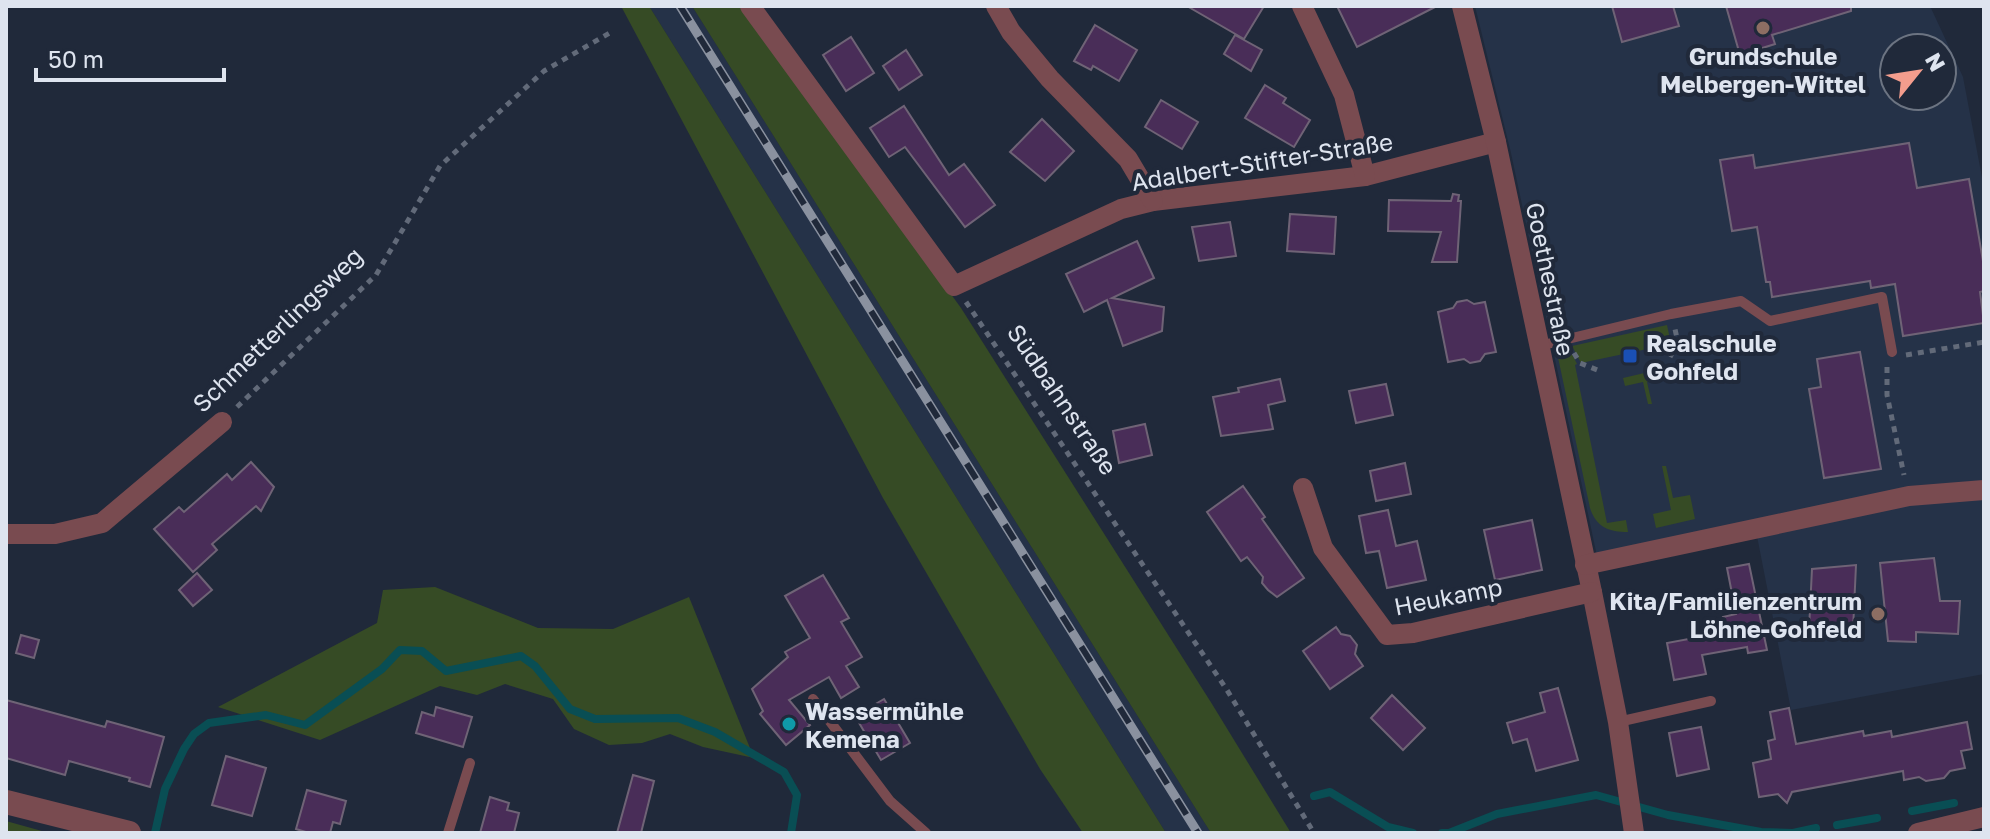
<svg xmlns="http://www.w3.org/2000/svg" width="1990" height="839" viewBox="0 0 1990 839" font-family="'Golos Text',sans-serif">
<rect width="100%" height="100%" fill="#20293a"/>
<g fill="#253248" fill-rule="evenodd">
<polygon points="649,6 692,6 1211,833 1166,833"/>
<path d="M1475 6H1930L1963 77 1984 188V674L1791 710 1757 536 1597 556 1511 153ZM1894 48H1942V96H1894Z"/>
</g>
<g fill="#364b25">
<polygon points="621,6 649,6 1166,833 1083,833 1040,769 883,498"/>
<polygon points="692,6 742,6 961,308 1212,704 1291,833 1211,833"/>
<polygon points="1667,325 1671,344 1581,363 1572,346"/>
<path d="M1568 346 1577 364 1575 365 1607 523 1626 520 1628 532C1609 532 1596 527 1590 508L1556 348Z"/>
<polygon points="1653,371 1655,380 1647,382 1652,404 1648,404 1643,382 1625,386 1623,378"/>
<polygon points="1662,466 1666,466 1673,498 1690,495 1695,519 1656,528 1653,514 1671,510"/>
<polygon points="435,587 538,628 613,629 689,597 754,758 703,747 670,734 642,743 609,745 574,729 553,699 505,684 477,695 440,686 320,740 218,707 377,623 383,590"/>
<polygon points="6,821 49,833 6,833"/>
</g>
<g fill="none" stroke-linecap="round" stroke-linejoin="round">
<g stroke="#094e54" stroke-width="8">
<polyline points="1314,796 1330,792 1388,827 1413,833"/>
<polyline points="1912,811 1954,803"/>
<polyline points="1837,825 1877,818"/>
<polyline points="155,833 165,789 184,749 194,734 209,723 266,715 305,725 382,669 400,650 422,651 446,671 521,656 535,666 570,709 595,719 678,718 715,732 784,772 797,795 791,833"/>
<polyline points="1442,833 1449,833 1497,814 1596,795 1668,815 1761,832 1793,833 1816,828"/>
</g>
</g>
<g fill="#492d58" stroke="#6f6376" stroke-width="2">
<polygon points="1187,6 1264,6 1244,39"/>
<polygon points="1337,6 1437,6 1357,47"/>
<polygon points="1612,6 1673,6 1679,26 1622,42"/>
<polygon points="1726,6 1851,6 1851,11 1772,35 1775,44 1740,55"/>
<polygon points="1095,25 1137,50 1119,81 1093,66 1091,70 1074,61"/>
<polygon points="1235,35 1262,50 1251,71 1224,54"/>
<polygon points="851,37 874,73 846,91 823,55"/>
<polygon points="906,50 922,75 899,90 883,66"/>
<polygon points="1265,85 1286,98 1283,103 1310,120 1294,147 1245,118"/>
<polygon points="1161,100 1198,122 1182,149 1145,127"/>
<polygon points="904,106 949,175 964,164 995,205 965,227 905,147 889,157 870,128"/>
<polygon points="1042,119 1074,151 1045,181 1010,152"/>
<polygon points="1909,143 1917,188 1969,179 1984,267 1984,291 1980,292 1984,323 1903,336 1895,284 1871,288 1870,281 1772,297 1770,282 1766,282 1757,227 1732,231 1720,160 1753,155 1755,168"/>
<polygon points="1453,194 1459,195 1458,201 1461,201 1457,262 1432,262 1441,232 1388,231 1389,200 1451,201"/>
<polygon points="1290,214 1336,217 1334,254 1287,251"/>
<polygon points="1230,222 1236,256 1199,261 1192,227"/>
<polygon points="1137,241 1154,278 1112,298 1164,307 1162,331 1123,346 1107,300 1084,312 1066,274"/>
<polygon points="1467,300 1474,304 1485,302 1496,352 1485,354 1480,361 1470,363 1464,359 1448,362 1438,312 1453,308 1457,302"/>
<polygon points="1860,352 1881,469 1824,478 1809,389 1821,387 1817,359"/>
<polygon points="1280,379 1285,401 1268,405 1273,429 1221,436 1213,397 1239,392 1238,388"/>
<polygon points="1386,384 1393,415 1356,423 1349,391"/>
<polygon points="1145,424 1152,455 1119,463 1113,431"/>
<polygon points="251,462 274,487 261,511 256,506 212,544 217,550 193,572 154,529 179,507 184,512 227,474 232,480"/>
<polygon points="1405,463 1411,494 1376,501 1370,471"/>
<polygon points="1243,486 1265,517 1262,519 1304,578 1277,597 1268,590 1262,583 1263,577 1247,557 1241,561 1207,512"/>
<polygon points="1388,510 1396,546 1417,541 1426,580 1387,588 1379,551 1366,553 1359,516"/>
<polygon points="1532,520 1542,570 1495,580 1484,530"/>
<polygon points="1934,558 1940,601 1960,601 1958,634 1916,632 1916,642 1888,641 1880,563"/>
<polygon points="1749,564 1767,650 1748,653 1747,647 1702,655 1706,674 1674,680 1667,643 1721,633 1721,629 1725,629 1723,617 1736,614 1727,568"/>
<polygon points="1856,565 1853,630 1809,629 1812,569"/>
<polygon points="197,573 212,590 193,606 179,590"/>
<polygon points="823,575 849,618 841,622 862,657 846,666 859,687 841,698 829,677 789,700 810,725 786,745 760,714 763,711 752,689 788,657 785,652 810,638 785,596"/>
<polygon points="1336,627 1341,634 1350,636 1357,645 1355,654 1363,666 1330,689 1303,651"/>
<polygon points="21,635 39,640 34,658 16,653"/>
<polygon points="1558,688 1578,760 1536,771 1527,739 1513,743 1507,723 1545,712 1540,693"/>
<polygon points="1392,695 1425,728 1403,750 1371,718"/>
<polygon points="884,699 910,743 881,760 855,716"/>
<polygon points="6,700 105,727 107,721 164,737 150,787 129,781 130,778 69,761 65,775 6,758"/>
<polygon points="436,707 472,717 463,747 416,733 422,712 434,716"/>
<polygon points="1789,708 1796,744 1863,731 1864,736 1891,731 1892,737 1967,722 1972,749 1961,751 1965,768 1950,771 1944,778 1926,781 1919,777 1904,780 1903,771 1792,792 1787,803 1778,794 1759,797 1753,763 1771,759 1768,741 1775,739 1770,712"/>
<polygon points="1701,727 1709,769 1677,776 1669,733"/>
<polygon points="226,756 266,768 252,816 212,805"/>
<polygon points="633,775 654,781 641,833 617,833"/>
<polygon points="307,790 346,801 340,824 333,822 330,833 309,833 296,829"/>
<polygon points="490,797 509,803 507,810 519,813 514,833 480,833"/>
</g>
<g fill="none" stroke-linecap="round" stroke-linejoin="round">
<g stroke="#626a79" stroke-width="5" stroke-dasharray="6 6" stroke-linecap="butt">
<polyline points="966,302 1227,690 1314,833"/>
<polyline points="1574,353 1580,363 1600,371"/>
<polyline points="1906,355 1984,342"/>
<polyline points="1670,357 1678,343 1675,329"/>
<polyline points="1887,367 1887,395 1904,475"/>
<polyline points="237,407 376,275 440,166 544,71 613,31"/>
</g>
<g stroke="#794b50" stroke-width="10">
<polyline points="1539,346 1671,314 1741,301 1770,321 1882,297 1892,352"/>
<polyline points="813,699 890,801 926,833"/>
<polyline points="1618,722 1711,701"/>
<polyline points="448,833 470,763"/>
</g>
<g stroke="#794b50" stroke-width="20">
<polyline points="750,6 954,286 1121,209 1153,201 1365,176 1496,142"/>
<polyline points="996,6 1011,32 1050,79 1128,159 1153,201"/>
<polyline points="1302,6 1344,95 1365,176"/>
<polyline points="1462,6 1496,142 1592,592 1618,722 1634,833"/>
<polyline points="1303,488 1323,548 1387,635 1413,633 1592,592"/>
<polyline points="6,534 55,534 102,523 222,422"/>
<polyline points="1585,565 1909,496 1984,490"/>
<polyline points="1918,833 1984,817"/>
</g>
<polyline stroke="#794b50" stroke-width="24" points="6,802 129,833"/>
<defs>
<polyline id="rail" points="680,6 1198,833"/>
</defs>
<use href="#rail" stroke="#8a919f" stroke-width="9"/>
<use href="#rail" stroke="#20293a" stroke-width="6" stroke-dasharray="18" stroke-linecap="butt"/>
</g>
<g fill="#8d6e63" stroke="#20293a" stroke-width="3">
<circle cx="1763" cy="28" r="8"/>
<circle cx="1878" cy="614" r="8"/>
</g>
<rect fill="#1a4fb4" stroke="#20293a" stroke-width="3" x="1622" y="348" width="16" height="16" rx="4"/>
<circle fill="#0f9aa8" stroke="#20293a" stroke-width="3" cx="789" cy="724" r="8"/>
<g text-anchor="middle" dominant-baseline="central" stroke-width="8" stroke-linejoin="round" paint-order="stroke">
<g font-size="24" font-weight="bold" fill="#dee4ef" stroke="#20293a" text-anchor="start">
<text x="1763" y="55" text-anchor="middle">Grundschule<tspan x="1763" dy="28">Melbergen-Wittel</tspan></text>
<text x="1646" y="342">Realschule<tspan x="1646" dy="28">Gohfeld</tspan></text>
<text x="1862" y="600" text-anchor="end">Kita/Familienzentrum<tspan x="1862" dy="28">Löhne-Gohfeld</tspan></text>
<text x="805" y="710">Wassermühle<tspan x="805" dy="28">Kemena</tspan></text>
</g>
<g font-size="24" fill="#dee4ef" stroke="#20293a">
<text transform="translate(1262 161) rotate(-9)">Adalbert-Stifter-Straße</text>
<text transform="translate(1551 279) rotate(78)">Goethestraße</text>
<text transform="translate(277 329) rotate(-44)">Schmetterlingsweg</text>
<text transform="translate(1063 399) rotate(56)">Südbahnstraße</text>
<text transform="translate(1448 596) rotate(-11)">Heukamp</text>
</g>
</g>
<rect width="1990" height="839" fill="none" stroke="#dee4ef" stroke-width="16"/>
<g transform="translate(1918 72) rotate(60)"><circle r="38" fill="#20293a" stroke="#6c7482" stroke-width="2"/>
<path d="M0-6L14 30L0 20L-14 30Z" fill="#f49d8d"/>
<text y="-12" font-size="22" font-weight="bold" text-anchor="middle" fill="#dee4ef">N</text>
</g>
<path d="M36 68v12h188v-12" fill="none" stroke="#dee4ef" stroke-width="4"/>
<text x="48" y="68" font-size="24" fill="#dee4ef" stroke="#20293a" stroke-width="6" paint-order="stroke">50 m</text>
</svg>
